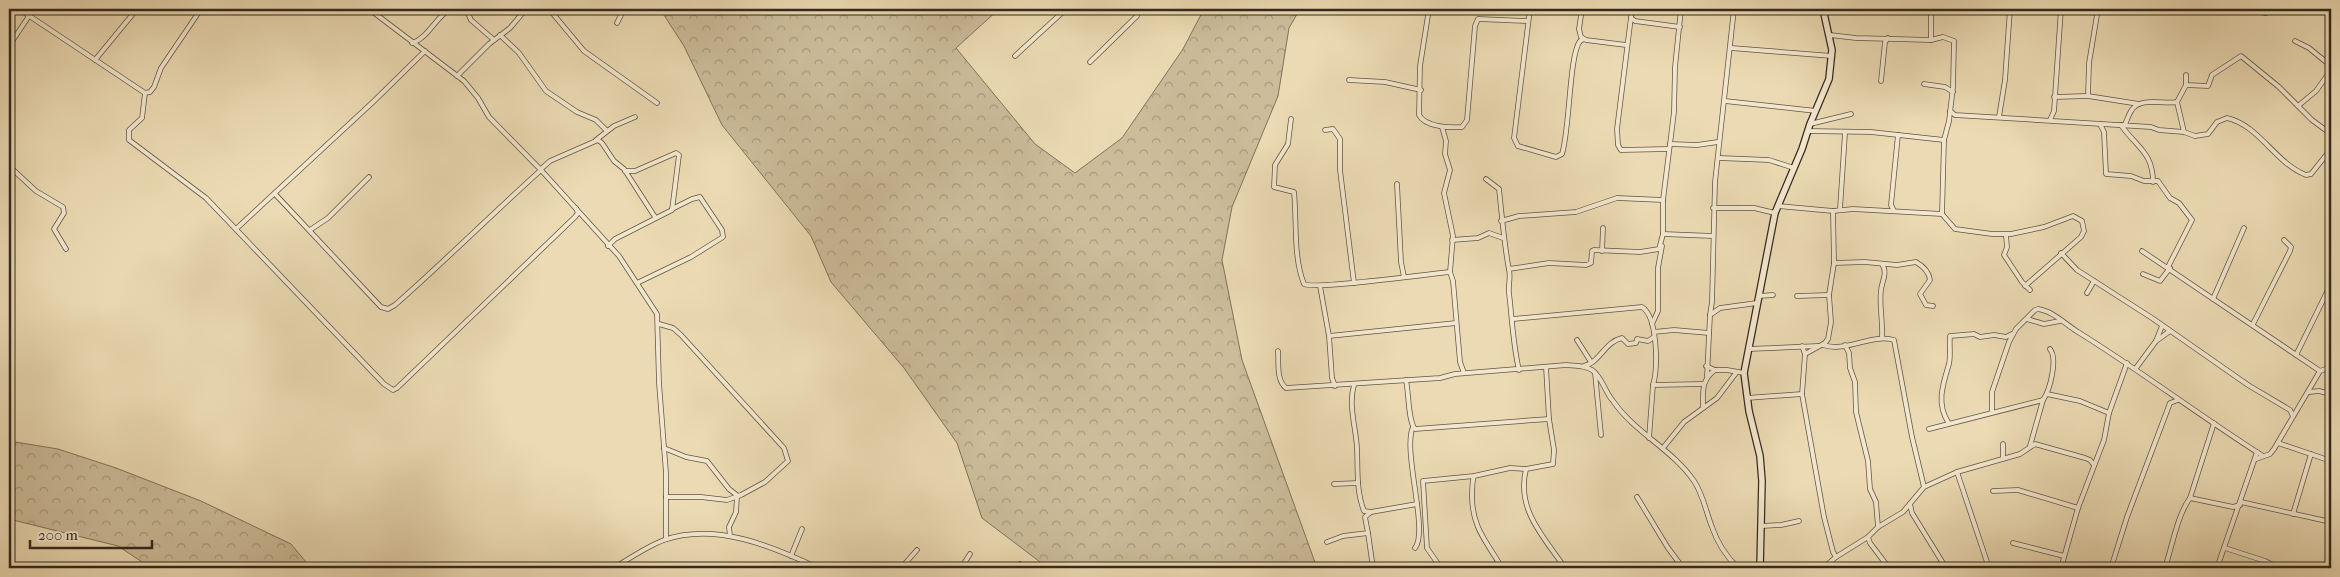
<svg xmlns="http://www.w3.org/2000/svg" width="2340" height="577" viewBox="0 0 2340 577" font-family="'IM FELL French Canon',serif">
<defs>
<pattern id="forest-crowns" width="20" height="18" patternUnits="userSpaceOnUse" patternTransform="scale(1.25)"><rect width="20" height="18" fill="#ccbc9a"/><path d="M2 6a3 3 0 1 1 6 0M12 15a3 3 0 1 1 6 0" fill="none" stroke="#a6997d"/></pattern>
</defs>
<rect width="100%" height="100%" fill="#ebdab3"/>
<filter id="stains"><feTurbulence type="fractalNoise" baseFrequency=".004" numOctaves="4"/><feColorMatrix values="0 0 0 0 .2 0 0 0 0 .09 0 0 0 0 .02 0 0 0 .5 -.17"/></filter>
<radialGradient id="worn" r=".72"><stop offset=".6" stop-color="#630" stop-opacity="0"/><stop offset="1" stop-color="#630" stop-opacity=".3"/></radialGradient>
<g fill="url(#forest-crowns)" stroke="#80725c">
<polygon points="660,9 999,9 956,48 1035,144 1075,173 1122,138 1183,49 1204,9 1300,9 1289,28 1278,96 1232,207 1222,260 1242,360 1317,568 1048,568 982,518 957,443 904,368 831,282 811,236 722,125 684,46"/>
<polygon points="9,441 58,449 116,468 201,501 291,544 311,568 151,568 118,546 9,519"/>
</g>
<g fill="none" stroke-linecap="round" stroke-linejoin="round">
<defs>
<g id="street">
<polyline points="19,9 145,93 150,92 154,87 161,68 201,9"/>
<polyline points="369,9 464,81 478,98 489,117 541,170 619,256 657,314 659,383 666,473 666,539"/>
<polyline points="466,9 471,20 494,40"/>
<polyline points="549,9 584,51 657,103"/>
<polyline points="616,9 621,15 617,23"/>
<path d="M1429 9 1420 66 1419 115C1425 127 1450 128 1462 127L1467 120 1475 26 1478 19 1528 21"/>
<path d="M1530 9 1514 138 1518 146 1556 157 1562 154C1570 129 1569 55 1580 41L1584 39"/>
<polyline points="1582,9 1579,29 1581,37 1586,40 1626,45"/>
<polyline points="1632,9 1617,129 1618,145 1621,150 1669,149"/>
<polyline points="1931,9 1931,40"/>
<polyline points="2235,9 2266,13 2269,9"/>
<polyline points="1631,18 1635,21 1680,27"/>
<polyline points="500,35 519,53 546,91 577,112 596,120 607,131"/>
<polyline points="1830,35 1856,38 1931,40 1943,37 1954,41 1953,87 1949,121 1944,140 1942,214 1955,229 1992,234 2011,234 2044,227 2073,216 2082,221 2084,231 2081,237 2025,286"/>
<polyline points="2295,41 2309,48 2331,66"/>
<path d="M412 43C428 38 436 17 450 9"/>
<polyline points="9,46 29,16"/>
<polyline points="1731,48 1832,56"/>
<polyline points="1015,56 1066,9"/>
<polyline points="95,60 137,9"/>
<polyline points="1090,62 1137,16 1137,9"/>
<polyline points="2186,75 2186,85"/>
<polyline points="457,76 489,44 510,28 526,9"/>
<polyline points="1349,80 1385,82 1421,90"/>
<polyline points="1881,81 1885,42 1888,38"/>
<polyline points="1924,84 1945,87 1953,92"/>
<polyline points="145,93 142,118 129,130 129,140 206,198 384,384 393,390 397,388 575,217 578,213 576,208"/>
<polyline points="2088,96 2089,63 2098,9"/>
<polyline points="2054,97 2088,96 2139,104"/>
<polyline points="1725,101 1816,111"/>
<polyline points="2177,102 2184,132"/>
<polyline points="2298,106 2316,91 2331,70"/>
<path d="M1950 111 1955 115 2151 127 2159 130 2184 132 2195 136 2208 134 2217 122 2227 118C2259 125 2275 163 2306 175L2311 174 2331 149"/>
<polyline points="1999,117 2005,80 2010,9"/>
<path d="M1291 119 1288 144 1275 165 1274 187 1294 192C1297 221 1293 257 1304 284 1314 290 1430 274 1450 272"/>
<polyline points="2050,120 2054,111 2061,9"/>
<polyline points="1810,124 1851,114"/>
<polyline points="2100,124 2104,132 2106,174 2131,176 2144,181 2158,181 2170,198 2179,203 2192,220 2168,267"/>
<path d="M2121 125C2136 147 2153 152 2153 182"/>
<path d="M2124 126C2127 121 2128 116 2131 111 2140 96 2163 105 2177 102L2186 85 2208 86 2212 75 2241 56 2279 87 2312 120 2331 134"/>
<polyline points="1442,127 1446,141 1445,154 1450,170 1444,193 1453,236 1450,272 1453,281 1460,362 1464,373"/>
<polyline points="1325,130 1333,129 1340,139 1340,170 1354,283"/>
<polyline points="1808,131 1871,132 1944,140"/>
<polyline points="596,140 614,126 635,117"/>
<polyline points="1670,144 1697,145 1718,142"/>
<polyline points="1719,158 1769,160 1794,168"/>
<polyline points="2325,158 2331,164"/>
<polyline points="9,166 36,191 63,207 64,213 54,229 66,249"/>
<polyline points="541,169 550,161 598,140 602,143 614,161 624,169 655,217"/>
<path d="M1486 179 1499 189C1502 217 1504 243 1509 270 1511 277 1508 285 1509 293 1512 318 1513 345 1519 370"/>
<polyline points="1397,184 1401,262 1404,277"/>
<path d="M275 194 381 307 388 309 395 305C445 261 492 214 541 170"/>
<polyline points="1778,206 1833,211 1853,209 1942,214"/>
<polyline points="1713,208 1754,208 1775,213"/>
<polyline points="1840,209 1845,133"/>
<polyline points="1894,211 1891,205 1898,135"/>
<polyline points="1501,221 1519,216 1576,212 1617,198 1663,200"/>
<polyline points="236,229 373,102 425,51"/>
<polyline points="310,230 328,218 369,177"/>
<polyline points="1663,234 1713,236"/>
<polyline points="2006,235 2007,247 2004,255 2022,282 2030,290"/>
<polyline points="1452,240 1478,238 1489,233 1503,238"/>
<polyline points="608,246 615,239 672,210 679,155 676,153 635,171 625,171"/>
<polyline points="1602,251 1603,228"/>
<polyline points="2142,251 2320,371"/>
<polyline points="2061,253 2077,270 2152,318 2248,385 2290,410 2293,416"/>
<path d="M1834 263 1865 262 1897 265 1916 262C1923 266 1929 272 1930 280L1920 294 1926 305 1933 306"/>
<polyline points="1509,269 1549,263 1586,265 1591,263 1592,251 1594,250 1640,252 1659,249 1663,234 1663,200 1674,112 1675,67 1681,9"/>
<polyline points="2143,274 2160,281 2170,268"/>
<polyline points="637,283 691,257 723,237 722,230 700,197 692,199 672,209"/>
<polyline points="1320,286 1329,336 1332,378 1335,386"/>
<polyline points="2087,293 2094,281"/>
<polyline points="1759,296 1773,295"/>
<polyline points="1797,296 1829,295"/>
<polyline points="2213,299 2244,228"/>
<polyline points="1710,315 1720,308 1757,303"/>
<path d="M1513 319 1642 307C1658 317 1658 368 1653 385"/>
<polyline points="2027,319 2044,324 2060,321"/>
<polyline points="659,324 673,328 681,335 784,448 788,461 765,482 741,495 727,500 701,497 666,497"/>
<polyline points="1652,324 1658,311 1658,268 1662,246"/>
<polyline points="2253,324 2290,251 2291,247 2284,240"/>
<polyline points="1654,332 1674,330 1709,333"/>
<polyline points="1329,336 1456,323"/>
<path d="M1882 337C1883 322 1879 305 1881 290 1882 281 1888 273 1882 264"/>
<polyline points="1577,340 1591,362"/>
<polyline points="2156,341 2170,331"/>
<path d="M1823 345C1846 353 1872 333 1894 340L1912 437 1924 487"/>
<polyline points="1845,345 1849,353 1850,368 1855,382 1856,412 1868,461 1870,489 1876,502 1878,527"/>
<polyline points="1802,346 1805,354 1802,394 1824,517 1833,552 1836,557 1823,568"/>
<polyline points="1748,349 1818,346"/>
<path d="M1278 351C1279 363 1276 380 1286 388L1440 378 1455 374 1566 365C1575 366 1584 365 1592 370 1602 377 1605 392 1613 401 1635 433 1672 449 1694 481 1703 494 1706 512 1712 527 1717 542 1727 557 1738 568"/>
<polyline points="1805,354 1825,343 1828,339 1831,322 1829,295 1834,263 1833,211"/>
<polyline points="2296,355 2331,284"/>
<path d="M1584 366C1588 365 1592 363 1595 360 1604 352 1609 341 1622 338L1628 344 1636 343 1637 339 1648 341 1654 337"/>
<polyline points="1706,366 1715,370 1727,370 1744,373"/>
<polyline points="2136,368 2156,341 2162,326"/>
<polyline points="1595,373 1601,435"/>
<polyline points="1707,376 1710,315 1712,302 1715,182 1734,9"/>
<path d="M1406 380C1409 394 1408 421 1415 429L1549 419"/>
<path d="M1354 385C1348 405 1356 428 1357 448 1358 469 1356 491 1364 511L1371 512"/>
<polyline points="2309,392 2319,391 2331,394"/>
<polyline points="2047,394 2080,401 2109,413"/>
<polyline points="1747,398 1802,394"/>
<path d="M1703 408C1703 392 1701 380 1715 370"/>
<path d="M1992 412V392L2009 342 2016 329 2035 310 2038 309C2053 311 2065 324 2078 332 2141 371 2200 416 2263 456"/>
<path d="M1948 422C1936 403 1943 384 1949 364 1951 355 1949 345 1950 336L1974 334 1980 337 1994 335 2006 337 2012 334"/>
<path d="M1413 427C1402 450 1429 531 1415 548"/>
<polyline points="1929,429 2043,400"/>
<polyline points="1649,438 1653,385 1703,384"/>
<polyline points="2278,443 2331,461"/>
<polyline points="2003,444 2003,458"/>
<path d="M2030 446 2043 400C2050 390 2058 359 2050 349"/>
<polyline points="664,448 686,457 707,461 729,489 738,496"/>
<polyline points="1663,448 1684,422 1717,398 1736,373"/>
<polyline points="2256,459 2270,454 2274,449 2320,371 2331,367"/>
<path d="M1526 469C1516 510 1544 537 1565 568"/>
<polyline points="1957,472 1989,568"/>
<path d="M1474 476C1472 482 1472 489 1472 496 1472 528 1487 542 1502 568"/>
<polyline points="1334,484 1358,483"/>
<polyline points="1993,491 2018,490 2078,508"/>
<polyline points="1637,497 1668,548 1683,568"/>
<polyline points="2190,498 2233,507 2240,505"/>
<polyline points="2241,502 2331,522"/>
<polyline points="1910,504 1912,513 1946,568"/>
<polyline points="2293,514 2311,454"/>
<polyline points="1761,526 1781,525 1799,521"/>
<polyline points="1368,533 1373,568"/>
<polyline points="730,536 729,527 736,512 737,497"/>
<polyline points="1327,542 1343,536 1368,533 1365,517 1371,512 1417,504"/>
<polyline points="2013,543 2064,556"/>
<polyline points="2225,548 2265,561 2279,568"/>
<polyline points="791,556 802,529"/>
<polyline points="1836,557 1868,537"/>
<path d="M614 568C630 558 646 547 664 540 715 522 772 546 818 568"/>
<polyline points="901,568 917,550"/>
<polyline points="961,568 970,554"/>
<polyline points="1017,568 1020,564"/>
<polyline points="1441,568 1427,548 1423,481 1474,476 1510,468 1526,469 1553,464 1554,450 1549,419 1546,367"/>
<polyline points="1889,568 1870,543 1868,537 1878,527 1903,512 1924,487 1957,472 2020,454 2035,444 2085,458 2090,460 2094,465"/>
<polyline points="2061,568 2078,508 2104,440 2109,413 2127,363"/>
<polyline points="2111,568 2127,517 2170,403 2178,400"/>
<path d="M2165 568C2172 547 2177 516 2190 498L2214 423"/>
<polyline points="2217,568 2257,452"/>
</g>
<polyline id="secondary" points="1760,568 1762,481 1760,456 1749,411 1744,373 1775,213 1802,149 1810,124 1829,79 1832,50 1823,9"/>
</defs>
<use href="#street" stroke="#625544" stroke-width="5.5"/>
<use href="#secondary" stroke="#35291f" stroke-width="8"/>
<use href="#street" stroke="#f2e7ce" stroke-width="4"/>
<use href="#secondary" stroke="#f2e7ce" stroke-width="5.5"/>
</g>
<rect width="2340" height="577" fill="none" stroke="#ebdab3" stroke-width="30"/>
<rect x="10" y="10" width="2320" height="557" fill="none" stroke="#35291f" stroke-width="2.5"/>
<rect x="15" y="15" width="2310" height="547" fill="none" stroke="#35291f"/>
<path d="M30 540v8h122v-8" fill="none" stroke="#35291f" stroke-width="2.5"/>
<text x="38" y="540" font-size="15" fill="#35291f" stroke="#f2e7ce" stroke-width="4" paint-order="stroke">200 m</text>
<rect width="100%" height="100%" filter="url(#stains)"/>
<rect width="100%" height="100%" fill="url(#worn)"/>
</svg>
